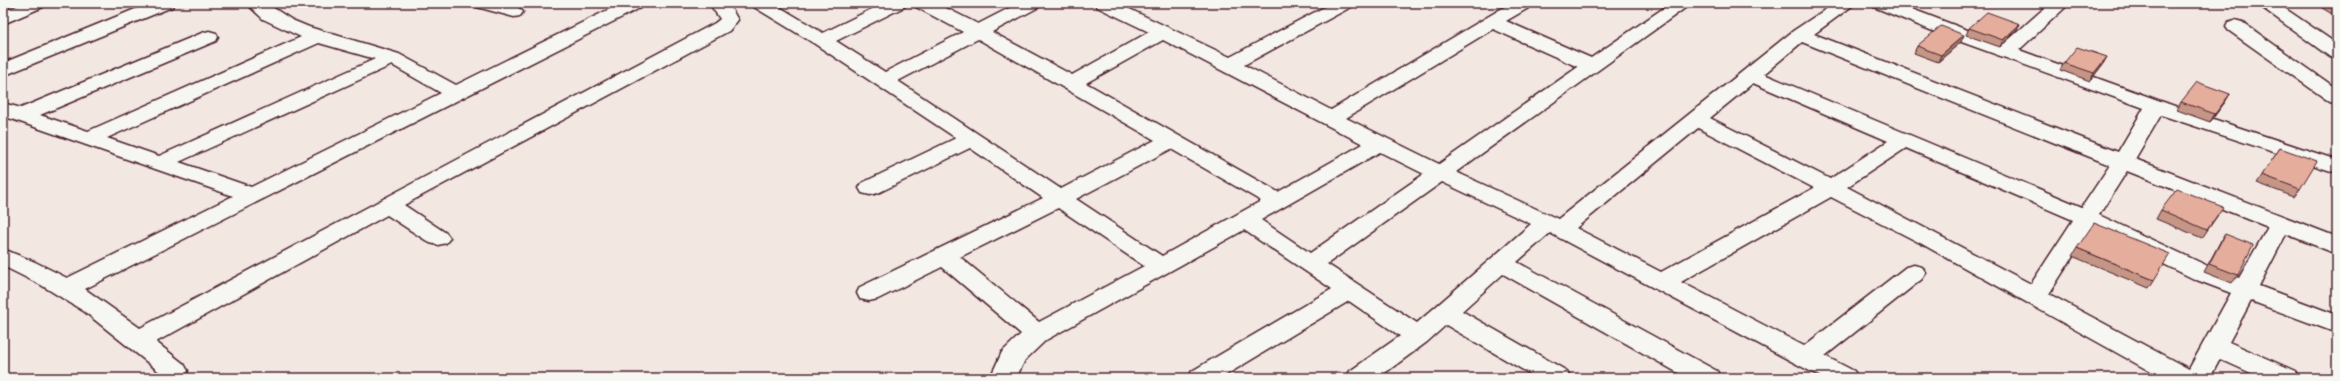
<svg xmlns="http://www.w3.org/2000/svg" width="2340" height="381" viewBox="0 0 2340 381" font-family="'Patrick Hand',sans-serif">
<rect width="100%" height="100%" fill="#f3e7e1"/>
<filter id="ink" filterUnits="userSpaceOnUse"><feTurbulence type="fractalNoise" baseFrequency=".025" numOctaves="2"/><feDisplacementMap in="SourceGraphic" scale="8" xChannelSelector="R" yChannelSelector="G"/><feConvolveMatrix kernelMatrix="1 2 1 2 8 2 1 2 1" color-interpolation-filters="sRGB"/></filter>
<g filter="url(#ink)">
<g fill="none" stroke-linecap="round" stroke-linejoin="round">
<defs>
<g id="minor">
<polygon points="23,3 46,3 43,7 3,24 3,12"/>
<polygon points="150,3 175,3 172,7 3,76 3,63"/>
<path d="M246 3H266L292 20 309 27 399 54 456 85 622 3H645L642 7 85 289 140 328 715 23 720 19 709 3H728L738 20 729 31 404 205 446 233 450 238 446 243 438 245 430 243 387 215 156 342 184 364 188 371 184 378H167L85 312 41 285 3 266V249L35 262 67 278 233 196 3 116V103L21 108 202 33 209 31 216 33 218 37 216 41 40 115 88 131 301 37 263 19ZM319 43 375 59 159 156 107 138ZM392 65 441 93 251 187 179 162Z"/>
<path d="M474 3C488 3 514 0 523 12L520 16 514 17 477 7Z"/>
<path d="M751 3H773L823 33 884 3H907L904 7 836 41 885 72 963 32 916 7 913 3H936L978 24 1019 3H1042L1039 7 992 32 1072 75 1149 32 1097 7 1094 3H1117L1230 57 1332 3H1354L1351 7 1244 65 1331 110 1511 3H1533L1530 7 1506 21 1591 58 1671 3H1692L1456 172 1558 219 1793 31 1835 3H1856L1814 34 2118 152 2144 108 1945 36 1874 7 1871 3H1896L2004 44 2050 3H2070L2019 50 2180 108 2337 160V173L2161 115 2135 159 2337 237V254L2286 234 2259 286 2337 315V333L2251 301 2229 342 2295 371 2299 378H2262L2220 359 2210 378H2162L1922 244 1831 197 1681 282 1804 346 1906 267 1914 265 1922 267 1926 273 1922 279 1825 356 1854 371 1858 378H1823L1550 233 1517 262 1717 371 1721 378H1687L1503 274 1462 311 1567 371 1571 378H1537L1446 325 1427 342 1378 378H1346L1350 371 1400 336 1349 301 1221 378H1188L1192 371 1332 289 1244 230 1046 340 1025 360 1016 378H990L1002 352 1021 334 942 267 878 299 869 301 860 299 857 293 860 287 1043 198 970 148 878 193 870 195 862 193 859 188 862 183 956 138 815 44 754 7ZM1493 29 1578 67 1439 164 1346 118ZM978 39 1155 140 1061 189 898 81ZM1163 40 1363 144 1278 192 1086 83ZM1802 42 2110 165 2082 207 1764 74ZM1753 83 1888 141 1830 179 1710 118ZM1698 128 1814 188 1661 272 1576 228ZM1906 148 2073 220 2031 284 1847 187ZM1171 149 1261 201 1162 256 1076 199ZM1380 152 1424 174 1310 253 1261 220ZM2127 171 2268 227 2239 278 2210 267 2099 215ZM1442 182 1531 224 1417 323 1327 264ZM1058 208 1144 266 1039 322 960 257ZM2091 228 2194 279 2231 293 2189 369 2049 294Z"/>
<polygon points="2256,3 2277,3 2337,44 2337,59 2330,57"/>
<polygon points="2235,20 2242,22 2337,89 2337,104 2330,102 2228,30 2226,26 2228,22"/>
</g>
</defs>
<use href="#minor" stroke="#4a1f2b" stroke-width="3"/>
<use href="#minor" fill="#f6f6f2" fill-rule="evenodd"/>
</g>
<g fill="#c59586" stroke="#4a1f2b">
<polygon points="2325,3 2337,3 2337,17 2322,8"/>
<polygon points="2020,24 2016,31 2000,47 1966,35 1969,28"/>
<polygon points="1961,42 1938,62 1914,53 1917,46"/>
<polygon points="2064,63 2103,64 2090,81 2060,70"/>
<polygon points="2230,94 2225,102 2210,122 2177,110 2181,102"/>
<polygon points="2280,148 2300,189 2294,197 2257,183"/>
<polygon points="2161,210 2218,215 2202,238 2156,219"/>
<polygon points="2225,234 2238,275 2232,283 2204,272 2220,242"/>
<polygon points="2077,248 2154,280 2149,288 2072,256"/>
</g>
<g fill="#a0796d" stroke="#4a1f2b">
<polygon points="2020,24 2016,31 2000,47 2003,40"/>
<polygon points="1964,35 1961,42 1938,62 1941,55"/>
<polygon points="2107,57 2103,64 2090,81 2094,73"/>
<polygon points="2230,94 2225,102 2210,122 2215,114"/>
</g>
<g fill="#e5ad9c" stroke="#4a1f2b">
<polygon points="2331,3 2337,3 2337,7"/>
<polygon points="1987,12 2020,24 2003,40 1969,28"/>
<polygon points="1941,26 1964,35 1941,55 1917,46"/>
<polygon points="2077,47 2107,57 2094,73 2064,63"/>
<polygon points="2197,82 2230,94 2215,114 2181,102"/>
<polygon points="2280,148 2317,161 2300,189 2262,175"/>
<polygon points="2177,189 2223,207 2207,230 2161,210"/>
<polygon points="2094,223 2170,254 2154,280 2077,248"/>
<polygon points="2225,234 2253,245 2238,275 2209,264"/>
</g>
</g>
<rect width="2340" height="381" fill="none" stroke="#f6f6f2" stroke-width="16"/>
<rect x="8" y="8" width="2324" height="365" fill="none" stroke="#4a1f2b" stroke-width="1.5" filter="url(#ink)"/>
</svg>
